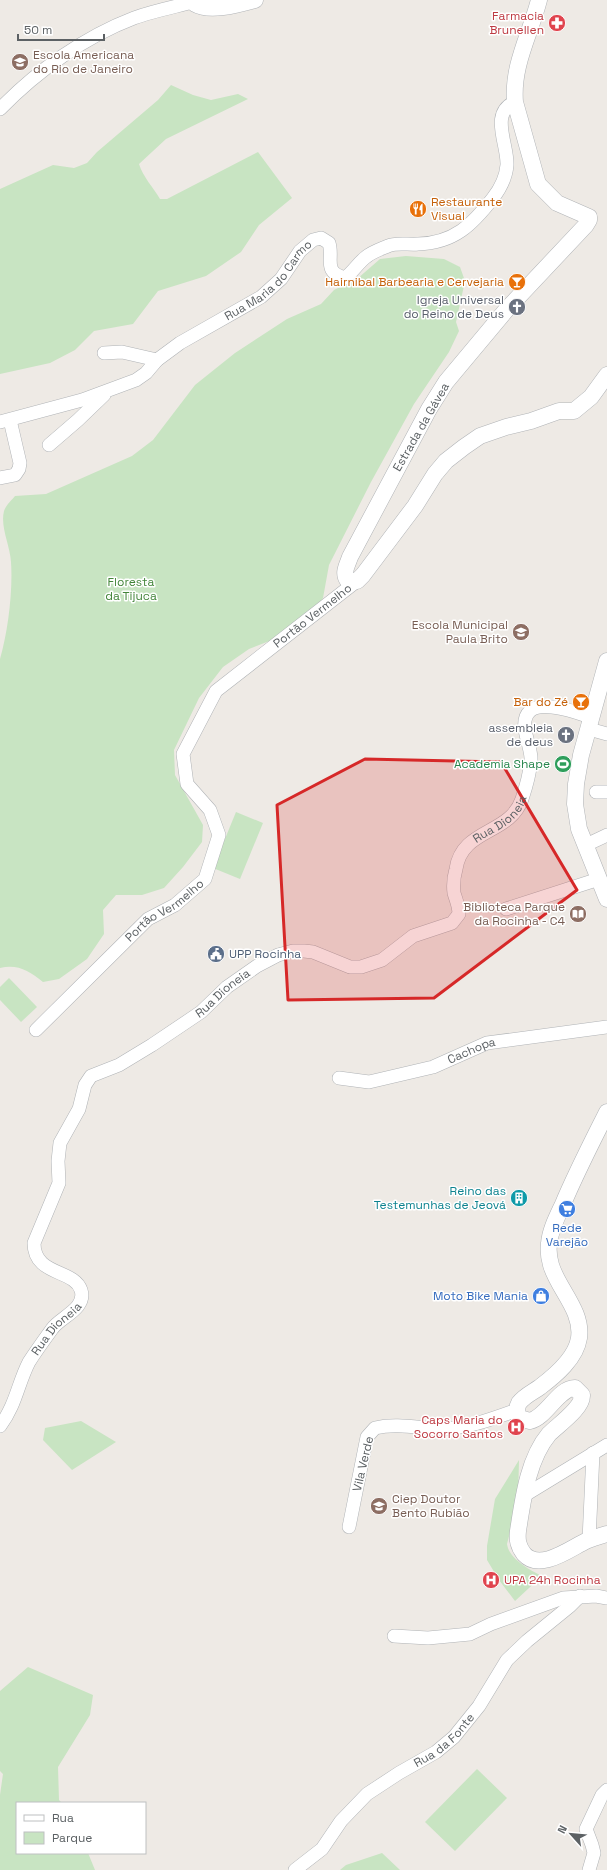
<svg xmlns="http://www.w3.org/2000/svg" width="607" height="1870" viewBox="0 0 607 1870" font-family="'Space Grotesk',sans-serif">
<rect width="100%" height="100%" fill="#eeeae5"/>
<g fill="#c8e4c2">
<path d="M171 85 193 95 211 100 238 94 248 99 166 139 139 164C143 177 153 187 160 199H167L258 152 292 198 259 225 241 252 206 276 158 291 133 324 94 331 75 350 50 363 0 374V189L53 165 74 168 87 163 97 152 158 100Z"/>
<path d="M406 256 444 259 460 267 465 281 456 322 459 331 449 352 414 404 371 482 329 565 323 598 311 616 282 636 249 649 223 667 199 698 174 750 175 775 203 825 202 842 183 867 164 888 142 895H116L103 910 104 934 87 959 59 979 43 982C29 971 18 964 0 968V659C8 631 13 591 11 562 10 545 0 527 4 511 6 505 12 500 15 496L46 494 132 456 153 440 195 385 235 353 287 319 321 304 334 290 357 279 380 259Z"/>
<polygon points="236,812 263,823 240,879 213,868"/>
<polygon points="9,978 37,1007 21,1022 0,1000 0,987"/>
<polygon points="81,1421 116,1442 72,1470 43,1440 45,1428"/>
<path d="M519 1460 518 1501 507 1544C509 1559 530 1570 542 1576L515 1601 499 1580 487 1560V1546L495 1499Z"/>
<polygon points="28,1667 93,1695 90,1715 58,1767 59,1800 62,1803 17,1803 17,1853 88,1853 95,1870 0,1870 0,1795 3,1774 0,1771 0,1691"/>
<polygon points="477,1769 507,1798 455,1851 425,1822"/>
<polygon points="382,1853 400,1870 340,1870 346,1865"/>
</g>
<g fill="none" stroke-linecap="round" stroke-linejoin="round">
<defs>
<g id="minor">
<path d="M0 109C37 71 84 37 134 18 153 11 174 7 193 2"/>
<polyline points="104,353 122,352 157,360"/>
<path id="s1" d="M0 422 82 400 136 380 146 373 157 360 180 343 261 297 281 279 300 251 313 240 321 238 329 243C334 258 322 272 345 278 353 272 358 263 366 257 372 252 381 249 388 246 396 242 409 245 418 244 454 243 472 225 493 198 500 189 506 177 507 165 508 144 489 113 515 102"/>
<polyline points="49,445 78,420 104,395"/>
<polyline points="0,478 15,475 19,469 20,463 10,420"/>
<polyline points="589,729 607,734"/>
<polyline points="596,792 607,792"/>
<polyline points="586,845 607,835"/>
<polyline points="506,909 599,879"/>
<path id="s2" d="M36 1030 148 919 175 905 205 879 219 835 210 810 187 784 183 754 216 691 357 581"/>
<path id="s3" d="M339 1078 369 1082 433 1067 487 1043 607 1027"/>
<path id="s4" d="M0 1426C16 1405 18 1383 29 1362 36 1351 44 1340 52 1329 60 1317 87 1309 81 1290 74 1269 34 1276 34 1243L59 1183 58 1161 60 1143 79 1109 85 1085 91 1076 119 1065 152 1045 201 1012 227 987 257 966 278 955 293 951H304L313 952 350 967H361L382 960 413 936 452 923 459 914C459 906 456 900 454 893 453 885 454 876 456 869 462 828 510 835 522 799 526 787 530 773 531 760 532 746 517 723 530 711 542 700 579 713 592 718"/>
<polyline points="525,1495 607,1445"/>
<path d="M349 1527 367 1437 375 1428C396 1423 418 1428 439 1429 466 1429 492 1419 517 1410"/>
<polyline points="589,1540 593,1453"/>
<polyline points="394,1636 428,1638 470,1634 491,1624 563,1598 596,1596 607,1598"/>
<path id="s5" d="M295 1870 322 1849 341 1821 367 1794 399 1773 436 1752 454 1737 479 1706 507 1660 527 1641 570 1606 580 1596"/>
<polyline points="589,1870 594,1853 592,1845 586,1829 602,1795 607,1790"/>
</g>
<g id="tertiary">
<path d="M193 0 195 4C210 13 240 4 255 0"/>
<path d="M539 0C530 35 512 65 515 102L538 184 557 203 589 217V220L586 225 507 309 446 382 429 409 350 557C347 566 342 573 348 581H357L363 575 415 506 435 474 446 461 464 447 480 436 506 427 531 421 559 411H574L591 397 607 375"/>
<polyline points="607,661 581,755 576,784 575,804 579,829 607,899"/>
<path d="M607 1112C592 1142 576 1173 563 1204 557 1217 550 1230 549 1244 548 1251 549 1258 551 1265 558 1289 583 1311 579 1338 576 1358 556 1375 540 1387 533 1392 524 1396 519 1403 516 1408 517 1413 519 1418L530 1421C547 1417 558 1388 575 1388L582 1395C583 1408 558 1425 549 1434 528 1459 523 1499 518 1531 517 1540 518 1546 524 1554 540 1572 571 1548 586 1541 593 1538 600 1536 607 1534"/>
</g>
</defs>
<use href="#minor" stroke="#b0b3b6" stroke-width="14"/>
<use href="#tertiary" stroke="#b0b3b6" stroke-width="17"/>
<use href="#minor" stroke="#fff" stroke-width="13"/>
<use href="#tertiary" stroke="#fff" stroke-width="16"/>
</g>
<path fill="#d62828" fill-opacity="0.2" stroke="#d62828" stroke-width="3" stroke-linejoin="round" d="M365 759 501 762 577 890 434 998 288 1000 277 805Z"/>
<defs>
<symbol id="pharmacy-disc" viewBox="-11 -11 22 22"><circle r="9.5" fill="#e0444e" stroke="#fff"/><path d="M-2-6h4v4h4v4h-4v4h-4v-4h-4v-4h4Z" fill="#fff"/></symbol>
<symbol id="school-disc" viewBox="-11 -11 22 22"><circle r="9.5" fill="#8d6e63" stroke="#fff"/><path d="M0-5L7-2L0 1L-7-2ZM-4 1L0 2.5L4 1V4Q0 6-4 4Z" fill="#fff"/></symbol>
<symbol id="restaurant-disc" viewBox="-11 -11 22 22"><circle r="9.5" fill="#e8710a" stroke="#fff"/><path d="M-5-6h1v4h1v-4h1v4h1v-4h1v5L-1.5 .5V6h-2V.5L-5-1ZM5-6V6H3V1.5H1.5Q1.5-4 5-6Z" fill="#fff"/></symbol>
<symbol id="bar-disc" viewBox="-11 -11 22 22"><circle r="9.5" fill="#e8710a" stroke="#fff"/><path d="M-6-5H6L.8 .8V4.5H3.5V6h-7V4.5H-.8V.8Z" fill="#fff"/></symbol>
<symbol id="church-disc" viewBox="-11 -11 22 22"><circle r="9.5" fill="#6b7280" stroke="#fff"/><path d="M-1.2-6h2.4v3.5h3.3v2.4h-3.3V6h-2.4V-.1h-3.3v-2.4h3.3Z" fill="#fff"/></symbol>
<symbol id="stadium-disc" viewBox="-11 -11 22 22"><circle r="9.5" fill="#2e9e5b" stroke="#fff"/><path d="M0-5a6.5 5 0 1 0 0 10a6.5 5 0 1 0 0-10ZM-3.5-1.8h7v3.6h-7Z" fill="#fff"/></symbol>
<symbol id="library-disc" viewBox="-11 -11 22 22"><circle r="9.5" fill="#8d6e63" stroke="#fff"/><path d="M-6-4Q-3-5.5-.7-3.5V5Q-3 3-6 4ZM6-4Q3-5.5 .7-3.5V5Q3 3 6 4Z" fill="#fff"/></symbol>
<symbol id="civic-disc" viewBox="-11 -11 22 22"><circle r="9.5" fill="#5c6f8a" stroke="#fff"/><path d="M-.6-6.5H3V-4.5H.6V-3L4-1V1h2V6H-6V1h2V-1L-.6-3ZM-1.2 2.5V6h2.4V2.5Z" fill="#fff"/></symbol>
<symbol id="building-disc" viewBox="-11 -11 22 22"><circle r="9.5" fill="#0f9aa8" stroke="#fff"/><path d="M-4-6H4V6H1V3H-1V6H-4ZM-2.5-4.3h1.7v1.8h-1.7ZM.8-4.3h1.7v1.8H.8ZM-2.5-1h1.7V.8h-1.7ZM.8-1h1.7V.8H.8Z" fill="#fff"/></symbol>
<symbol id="supermarket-disc" viewBox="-11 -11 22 22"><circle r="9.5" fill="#3f7fe0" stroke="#fff"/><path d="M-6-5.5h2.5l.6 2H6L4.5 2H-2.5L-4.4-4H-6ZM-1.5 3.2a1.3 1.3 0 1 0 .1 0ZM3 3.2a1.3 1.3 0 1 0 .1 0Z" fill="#fff"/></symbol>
<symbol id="shop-disc" viewBox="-11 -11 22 22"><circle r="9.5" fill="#3f7fe0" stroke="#fff"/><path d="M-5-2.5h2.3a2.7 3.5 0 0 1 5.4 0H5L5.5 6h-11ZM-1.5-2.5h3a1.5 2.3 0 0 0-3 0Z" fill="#fff"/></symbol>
<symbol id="hospital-disc" viewBox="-11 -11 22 22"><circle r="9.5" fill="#e0444e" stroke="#fff"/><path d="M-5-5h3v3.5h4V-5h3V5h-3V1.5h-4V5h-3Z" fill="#fff"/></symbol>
</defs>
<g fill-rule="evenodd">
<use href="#pharmacy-disc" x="547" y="13" width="20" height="20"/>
<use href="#school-disc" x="10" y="52" width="20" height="20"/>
<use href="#restaurant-disc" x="408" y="199" width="20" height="20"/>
<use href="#bar-disc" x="507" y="272" width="20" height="20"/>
<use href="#church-disc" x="507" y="297" width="20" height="20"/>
<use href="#school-disc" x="511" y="622" width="20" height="20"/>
<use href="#bar-disc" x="571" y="692" width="20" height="20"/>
<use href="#church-disc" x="556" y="725" width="20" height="20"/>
<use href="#stadium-disc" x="553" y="754" width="20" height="20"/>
<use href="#library-disc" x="568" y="904" width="20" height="20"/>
<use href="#civic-disc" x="206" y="944" width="20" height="20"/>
<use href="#building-disc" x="509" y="1188" width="20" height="20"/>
<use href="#supermarket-disc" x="557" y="1199" width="20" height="20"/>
<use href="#shop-disc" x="531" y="1286" width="20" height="20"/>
<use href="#hospital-disc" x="506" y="1417" width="20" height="20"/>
<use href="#school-disc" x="369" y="1496" width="20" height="20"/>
<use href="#hospital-disc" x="481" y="1570" width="20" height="20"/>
</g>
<g text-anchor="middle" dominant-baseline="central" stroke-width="3" stroke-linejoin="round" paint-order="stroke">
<g font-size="12" fill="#be3a42" stroke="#fff" text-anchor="end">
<text x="544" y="16">Farmacia<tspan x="544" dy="14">Brunellen</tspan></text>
<text x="503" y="1420">Caps Maria do<tspan x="503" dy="14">Socorro Santos</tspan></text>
<text x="504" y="1580" text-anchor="start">UPA 24h Rocinha</text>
</g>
<g font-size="12" fill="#785e54" stroke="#fff" text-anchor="start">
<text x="33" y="55">Escola Americana<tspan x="33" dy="14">do Rio de Janeiro</tspan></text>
<text x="508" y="625" text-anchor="end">Escola Municipal<tspan x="508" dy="14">Paula Brito</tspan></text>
<text x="565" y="907" text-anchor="end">Biblioteca Parque<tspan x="565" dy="14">da Rocinha - C4</tspan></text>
<text x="392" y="1499">Ciep Doutor<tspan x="392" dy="14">Bento Rubião</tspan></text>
</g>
<g font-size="12" fill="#c56008" stroke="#fff" text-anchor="end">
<text x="431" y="202" text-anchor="start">Restaurante<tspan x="431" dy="14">Visual</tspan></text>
<text x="504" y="282">Hairnibal Barbearia e Cervejaria</text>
<text x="568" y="702">Bar do Zé</text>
</g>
<g font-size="12" fill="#5c6164" stroke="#fff">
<text stroke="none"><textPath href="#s1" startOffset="310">Rua Maria do Carmo</textPath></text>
<text transform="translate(421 427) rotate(-60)">Estrada da Gávea</text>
<text stroke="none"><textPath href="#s2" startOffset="559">Portão Vermelho</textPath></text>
<text stroke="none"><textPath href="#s4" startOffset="952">Rua Dioneia</textPath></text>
<text stroke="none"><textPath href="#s2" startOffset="176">Portão Vermelho</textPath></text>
<text stroke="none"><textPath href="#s4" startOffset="569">Rua Dioneia</textPath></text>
<text stroke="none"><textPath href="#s3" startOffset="138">Cachopa</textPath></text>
<text stroke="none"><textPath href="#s4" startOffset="114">Rua Dioneia</textPath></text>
<text transform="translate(363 1464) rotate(-77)">Vila Verde</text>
<text stroke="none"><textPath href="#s5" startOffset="200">Rua da Fonte</textPath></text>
</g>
<g font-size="12" fill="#5b616d" stroke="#fff" text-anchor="end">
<text x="504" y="300">Igreja Universal<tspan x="504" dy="14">do Reino de Deus</tspan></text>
<text x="553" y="728">assembleia<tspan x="553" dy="14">de deus</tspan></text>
</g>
<g font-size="12" fill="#43853a" stroke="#fff">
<text x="131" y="582">Floresta<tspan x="131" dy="14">da Tijuca</tspan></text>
</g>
<g font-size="12" fill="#27864d" stroke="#fff" text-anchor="end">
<text x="550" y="764">Academia Shape</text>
</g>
<g font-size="12" fill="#4e5e75" stroke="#fff" text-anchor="start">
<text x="229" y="954">UPP Rocinha</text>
</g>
<g font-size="12" fill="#0d838f" stroke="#fff" text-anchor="end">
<text x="506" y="1191">Reino das<tspan x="506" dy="14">Testemunhas de Jeová</tspan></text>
</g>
<g font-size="12" fill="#366cbe" stroke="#fff">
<text x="567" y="1228">Rede<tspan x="567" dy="14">Varejão</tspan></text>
<text x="528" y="1296" text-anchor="end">Moto Bike Mania</text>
</g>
</g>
<rect x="16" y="1802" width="130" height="52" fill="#ffffff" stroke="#bec0c1"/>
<rect x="24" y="1815" width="20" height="6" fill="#ffffff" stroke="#bec0c1"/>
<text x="52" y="1822" font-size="12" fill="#5c6164">Rua</text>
<rect x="24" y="1832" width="20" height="12" fill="#c8e4c2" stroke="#bec0c1"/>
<text x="52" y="1842" font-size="12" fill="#5c6164">Parque</text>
<g transform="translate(571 1834) rotate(297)" stroke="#ffffff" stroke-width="3" paint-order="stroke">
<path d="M0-3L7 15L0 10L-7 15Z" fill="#5c6164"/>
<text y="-6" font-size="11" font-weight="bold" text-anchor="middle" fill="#5c6164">N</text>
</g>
<path d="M18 34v6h86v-6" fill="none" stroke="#5c6164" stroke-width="2"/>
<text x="24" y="34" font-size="12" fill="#5c6164" stroke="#ffffff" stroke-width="3" paint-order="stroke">50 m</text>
</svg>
